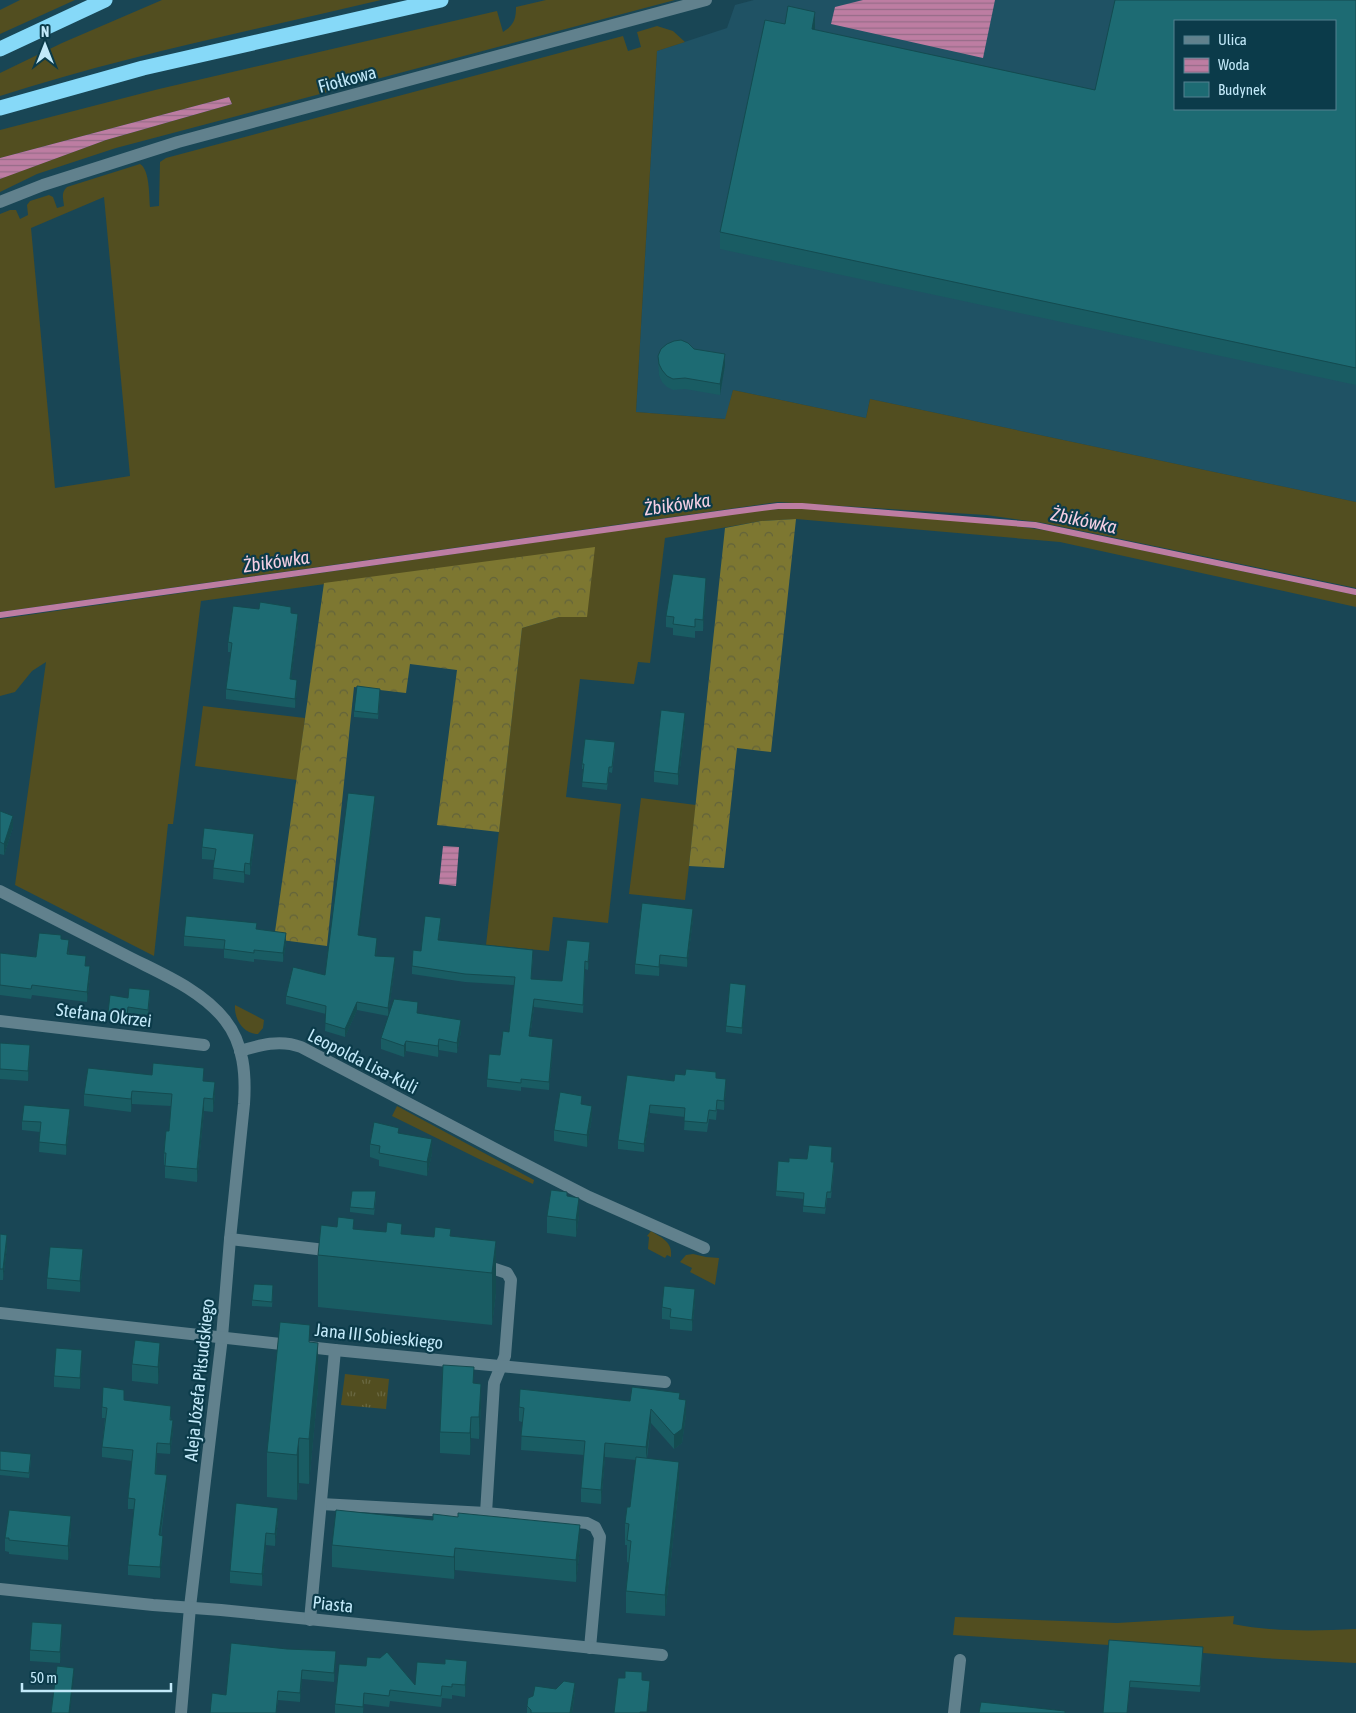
<svg xmlns="http://www.w3.org/2000/svg" width="1356" height="1713" viewBox="0 0 1356 1713" font-family="'Asap Condensed',sans-serif">
<defs>
<pattern id="forest-crowns" width="20" height="18" patternUnits="userSpaceOnUse" patternTransform="scale(1.25)"><rect width="20" height="18" fill="#7d7731"/><path d="M2 6a3 3 0 1 1 6 0M12 15a3 3 0 1 1 6 0" fill="none" stroke="#62633b"/></pattern>
<pattern id="park-tufts" width="24" height="20" patternUnits="userSpaceOnUse" patternTransform="scale(1.25)"><rect width="24" height="20" fill="#524e20"/><path d="M3 7l-1-3M5 7V3M7 7l1-3M15 17l-1-3M17 17v-4M19 17l1-3" fill="none" stroke="#696841"/></pattern>
<pattern id="water-rules" width="6" height="5" patternUnits="userSpaceOnUse" patternTransform="scale(1.25)"><rect width="6" height="5" fill="#bd7da2"/><path d="M0 2.5h6" fill="none" stroke="#966c88"/></pattern>
</defs>
<rect width="100%" height="100%" fill="#194655"/>
<path fill="#1f5264" fill-rule="evenodd" d="M754 0H1356V502L870 399 866 418 733 390 726 419 636 412 657 51 727 28 735 5ZM1175 21H1335V109H1175Z"/>
<g fill="#524e20" fill-rule="evenodd">
<polygon points="20,0 75,0 0,34 0,10"/>
<path d="M162 0H381C254 30 124 56 0 96V73L62 43Z"/>
<path d="M546 0H675L116 148 37 174 0 192V179L2 178 106 140 232 104 229 97 0 158V130L159 89 497 11 503 32C514 25 516 19 516 7Z"/>
<path d="M657 26 673 31 685 42 657 51 636 412 725 419 733 390 866 418 870 399 1356 502V588L1044 523 986 515 778 502 0 612V214L10 210H16L20 219 28 215 27 205 30 201 49 195 53 197 57 208 64 206C63 197 61 193 67 187L140 164C150 170 149 196 150 207L159 206 160 162 166 158 623 36 628 51 641 47 637 32ZM104 197 130 476 55 488 31 228Z"/>
<polygon points="799,508 1009,525 1050,531 1356,595 1356,607 1060,542 796,519 761,521 665,538 650,663 638,662 634,684 580,679 566,797 621,804 608,923 553,917 549,951 486,945 522,628 559,617 587,617 420,571 201,601 173,824 168,824 154,956 15,885 46,662 32,671 15,692 0,696 0,619 761,510"/>
<polygon points="203,706 305,718 297,780 195,766"/>
<polygon points="641,798 696,805 685,900 629,894"/>
<path d="M235 1005 264 1020 263 1028 258 1034C243 1034 234 1019 235 1005Z"/>
<polygon points="397,1106 534,1180 533,1184 479,1159 392,1116"/>
<path d="M651 1231C662 1238 673 1242 671 1257L667 1255 665 1258 648 1249 649 1237 647 1236Z"/>
<polygon points="693,1254 706,1257 719,1258 715,1285 690,1272 692,1268 680,1262 686,1255"/>
<path d="M1234 1616 1233 1624C1272 1632 1316 1631 1356 1629V1663L1263 1658 1109 1645 953 1635 955 1617 1117 1623Z"/>
</g>
<g fill="url(#forest-crowns)">
<polygon points="796,519 771,752 737,748 724,868 689,866 725,528 761,521"/>
<polygon points="595,547 587,617 559,617 522,628 499,832 437,825 457,670 410,664 406,693 354,687 327,946 274,939 324,583"/>
</g>
<polygon fill="url(#park-tufts)" points="345,1374 389,1379 386,1409 341,1405"/>
<g fill="url(#water-rules)">
<polygon points="863,0 995,0 983,58 831,24 835,7"/>
<polygon points="229,97 232,104 106,140 0,179 0,158"/>
<polygon points="443,846 459,847 456,886 439,884"/>
</g>
<g fill="none" stroke-linecap="round" stroke-linejoin="round">
<polyline stroke="#bd7da2" stroke-width="6" points="0,615 732,512 778,506 802,506 1035,525 1356,592"/>
<g stroke="#61818d" stroke-width="12">
<polyline points="0,202 43,185 178,142 706,0"/>
<path d="M0 891C41 912 82 933 123 954 157 972 200 988 225 1020 244 1044 246 1075 244 1104L230 1239 222 1337 190 1607 181 1713"/>
<polyline points="0,1021 204,1045"/>
<path d="M240 1051C260 1045 280 1039 301 1047L505 1154 589 1197 704 1248"/>
<polyline points="230,1239 334,1251"/>
<polyline points="478,1267 495,1269 507,1273 511,1280 505,1356 494,1383 486,1513"/>
<polyline points="0,1313 335,1350 665,1382"/>
<polyline points="321,1504 486,1513 587,1523 595,1527 600,1537 590,1648"/>
<polyline points="0,1589 153,1605 221,1610 662,1655"/>
<polyline points="310,1620 335,1350"/>
<polyline points="954,1713 960,1660"/>
</g>
<g stroke="#86d9f8" stroke-width="15">
<polyline points="0,49 105,0"/>
<polyline points="0,108 143,68 441,0"/>
</g>
</g>
<g fill="#195c63">
<polygon points="1356,0 1356,385 720,249 720,232 785,24 815,30 1095,90"/>
<polygon points="694,349 725,365 720,395 685,389 673,390 667,387 662,382 659,375 658,356"/>
<polygon points="706,589 703,631 695,631 695,638 673,635 673,628 666,627 666,616"/>
<polygon points="291,613 298,624 291,679 297,689 295,708 226,699 226,689 231,652 228,652 228,642"/>
<polygon points="380,694 378,719 354,717 354,711"/>
<polygon points="685,724 678,785 654,782 654,771"/>
<polygon points="615,748 612,773 609,772 607,790 582,787 583,769 582,769 582,764"/>
<polygon points="375,804 358,935 377,946 376,956 395,965 388,1016 357,1010 345,1037 325,1031 326,1014 286,1004 286,996 325,975"/>
<polygon points="0,811 13,827 4,855 0,854"/>
<polygon points="254,845 250,875 245,874 244,883 213,879 214,860 202,859 202,847"/>
<polygon points="693,919 687,967 660,964 659,976 635,974 635,964"/>
<polygon points="441,926 439,940 533,958 531,979 562,981 590,950 588,970 585,969 583,1013 534,1007 530,1037 553,1047 549,1090 521,1087 521,1091 487,1087 487,1079 500,1055 509,1032 514,985 465,982 412,974 412,966 421,951"/>
<polygon points="257,929 286,942 283,962 254,959 254,962 224,958 224,949 184,946 184,936"/>
<polygon points="61,939 69,950 69,954 86,966 90,976 87,1002 32,995 31,999 0,995 0,953 36,957"/>
<polygon points="746,991 742,1034 726,1032 726,1026"/>
<polygon points="150,996 148,1015 128,1013 127,1021 108,1019 108,1013"/>
<polygon points="418,1013 461,1031 457,1053 439,1050 438,1057 406,1051 404,1057 381,1049 381,1038"/>
<polygon points="0,1043 30,1056 28,1081 0,1079"/>
<polygon points="627,1075 674,1081 716,1079 726,1088 724,1110 717,1109 716,1120 709,1119 707,1132 684,1130 685,1117 650,1113 644,1152 618,1149 618,1140"/>
<polygon points="204,1081 215,1094 213,1112 204,1111 197,1182 165,1178 165,1165 164,1165 164,1153 169,1131 171,1106 132,1104 131,1112 84,1106 84,1094"/>
<polygon points="582,1104 592,1117 587,1147 554,1141 554,1130"/>
<polygon points="70,1119 66,1155 39,1152 40,1132 22,1130 22,1121"/>
<polygon points="399,1133 432,1153 427,1176 379,1166 379,1160 370,1157 370,1144"/>
<polygon points="832,1152 831,1162 834,1168 831,1198 827,1198 825,1214 803,1212 803,1199 776,1196 776,1191 789,1162 807,1159"/>
<polygon points="567,1196 579,1215 576,1237 547,1233 547,1216"/>
<polygon points="376,1197 374,1215 350,1212 350,1207"/>
<polygon points="0,1234 7,1246 3,1280 0,1280"/>
<polygon points="402,1234 434,1237 451,1236 496,1241 496,1293 492,1325 318,1307 318,1255"/>
<polygon points="83,1260 80,1292 47,1289 47,1278"/>
<polygon points="273,1291 272,1307 252,1306 252,1300"/>
<polygon points="695,1301 692,1331 670,1329 670,1320 662,1319 662,1307"/>
<polygon points="160,1360 158,1384 132,1381 132,1364"/>
<polygon points="82,1361 80,1389 54,1387 54,1376"/>
<polygon points="474,1383 481,1406 479,1439 471,1438 470,1455 440,1453 440,1432"/>
<polygon points="318,1388 309,1484 299,1483 297,1500 267,1497 267,1452"/>
<polygon points="680,1399 686,1414 682,1443 674,1449 651,1423 647,1458 679,1484 665,1616 626,1613 626,1591 629,1563 627,1562 627,1545 625,1545 625,1523 630,1507 636,1460 605,1457 601,1504 581,1502 581,1488 584,1455 521,1450 522,1422 519,1421 519,1407 630,1401"/>
<polygon points="124,1400 171,1417 171,1420 173,1431 170,1454 157,1453 156,1474 167,1486 161,1536 163,1546 160,1578 128,1575 128,1565 134,1509 128,1509 128,1498 132,1461 102,1457 102,1447 105,1418 102,1418 102,1407"/>
<polygon points="0,1451 31,1460 29,1478 0,1475"/>
<polygon points="278,1520 275,1546 266,1545 262,1586 230,1583 230,1571"/>
<polygon points="71,1530 68,1560 9,1554 9,1552 5,1551 5,1538"/>
<polygon points="332,1545 580,1547 576,1582 455,1570 454,1579 332,1567"/>
<polygon points="62,1635 60,1663 30,1661 30,1650"/>
<polygon points="1109,1640 1203,1652 1200,1692 1130,1687 1127,1713 1103,1713"/>
<polygon points="231,1643 336,1660 334,1682 302,1679 300,1702 278,1700 276,1713 210,1713 226,1695"/>
<polygon points="366,1666 415,1685 467,1672 465,1697 452,1695 452,1699 442,1698 441,1707 390,1701 389,1707 364,1704 363,1713 335,1713 335,1704"/>
<polygon points="556,1689 575,1691 572,1713 527,1713 527,1706"/>
</g>
<g fill="#144b50">
<polygon points="815,12 815,29 812,46 812,29"/>
<polygon points="725,354 725,365 720,395 720,384"/>
<polygon points="706,578 706,589 703,631 703,620"/>
<polygon points="298,614 298,624 290,688 290,679"/>
<polygon points="297,680 297,689 295,708 295,699"/>
<polygon points="685,713 685,724 678,785 678,774"/>
<polygon points="375,796 375,804 358,943 358,935"/>
<polygon points="13,816 13,827 4,855 4,844"/>
<polygon points="254,834 254,845 250,875 250,864"/>
<polygon points="245,863 245,874 244,883 244,872"/>
<polygon points="693,909 693,919 687,967 687,958"/>
<polygon points="441,918 441,926 438,948 438,940"/>
<polygon points="286,933 286,942 283,962 283,953"/>
<polygon points="377,938 377,946 375,964 375,956"/>
<polygon points="69,940 69,950 67,964 67,954"/>
<polygon points="590,942 590,950 588,970 588,962"/>
<polygon points="660,955 660,964 659,976 659,967"/>
<polygon points="395,957 395,965 388,1016 388,1008"/>
<polygon points="90,966 90,976 87,1002 87,992"/>
<polygon points="746,985 746,991 742,1034 742,1028"/>
<polygon points="534,999 534,1007 529,1044 529,1036"/>
<polygon points="357,1002 357,1010 345,1037 345,1029"/>
<polygon points="461,1020 461,1031 457,1053 457,1043"/>
<polygon points="439,1039 439,1050 438,1057 438,1046"/>
<polygon points="553,1039 553,1047 549,1090 549,1082"/>
<polygon points="406,1041 406,1051 404,1057 404,1046"/>
<polygon points="30,1045 30,1056 28,1081 28,1071"/>
<polygon points="726,1079 726,1088 724,1110 724,1101"/>
<polygon points="215,1082 215,1094 213,1112 213,1099"/>
<polygon points="132,1091 132,1104 131,1112 131,1099"/>
<polygon points="204,1098 204,1111 197,1182 197,1169"/>
<polygon points="650,1105 650,1113 644,1152 644,1144"/>
<polygon points="592,1106 592,1117 587,1147 587,1135"/>
<polygon points="70,1109 70,1119 66,1155 66,1145"/>
<polygon points="432,1139 432,1153 427,1176 427,1162"/>
<polygon points="579,1198 579,1215 576,1237 576,1220"/>
<polygon points="7,1235 7,1246 3,1280 3,1269"/>
<polygon points="496,1241 496,1293 492,1325 492,1273"/>
<polygon points="83,1249 83,1260 80,1292 80,1281"/>
<polygon points="695,1289 695,1301 692,1331 692,1320"/>
<polygon points="160,1343 160,1360 158,1384 158,1367"/>
<polygon points="318,1343 318,1388 309,1484 309,1439"/>
<polygon points="82,1350 82,1361 80,1389 80,1378"/>
<polygon points="481,1384 481,1406 479,1439 479,1417"/>
<polygon points="686,1400 686,1414 682,1443 674,1449 674,1435"/>
<polygon points="651,1409 651,1423 646,1460 646,1447"/>
<polygon points="471,1417 471,1438 470,1455 470,1433"/>
<polygon points="173,1420 173,1431 170,1454 170,1444"/>
<polygon points="299,1438 299,1483 297,1500 297,1455"/>
<polygon points="157,1443 157,1453 155,1484 155,1474"/>
<polygon points="605,1443 605,1457 601,1504 601,1490"/>
<polygon points="679,1462 679,1484 665,1616 665,1595"/>
<polygon points="167,1475 167,1486 159,1546 159,1535"/>
<polygon points="278,1508 278,1520 275,1546 275,1534"/>
<polygon points="71,1516 71,1530 68,1560 68,1546"/>
<polygon points="580,1525 580,1547 576,1582 576,1560"/>
<polygon points="266,1533 266,1545 262,1586 262,1574"/>
<polygon points="163,1536 163,1546 160,1578 160,1567"/>
<polygon points="455,1548 455,1570 454,1579 454,1557"/>
<polygon points="62,1624 62,1635 60,1663 60,1652"/>
<polygon points="336,1651 336,1660 334,1682 334,1673"/>
<polygon points="467,1661 467,1672 465,1697 465,1685"/>
<polygon points="74,1668 74,1675 70,1713 69,1713"/>
<polygon points="302,1670 302,1679 300,1702 300,1693"/>
<polygon points="650,1681 650,1689 648,1713 647,1713"/>
<polygon points="575,1683 575,1691 572,1713 570,1713"/>
<polygon points="364,1693 364,1704 363,1713 363,1707"/>
</g>
<g fill="#1d6b73" stroke="#144b50" fill-rule="evenodd">
<path d="M1115 0H1356V368L720 232 765 20 785 24 788 6 815 12 812 29 1095 90ZM1175 21H1335V109H1175Z"/>
<polygon points="681,340 688,343 694,349 725,354 720,384 685,378 673,379 667,376 662,370 659,364 658,356 661,349 667,344 674,341"/>
<polygon points="673,574 706,578 703,620 695,619 695,627 673,624 674,617 666,616"/>
<polygon points="260,602 291,607 291,613 298,614 290,679 297,680 295,699 226,689 232,643 228,642 233,606 259,609"/>
<polygon points="357,686 380,689 378,714 354,711"/>
<polygon points="661,710 685,713 678,774 654,771"/>
<polygon points="585,739 615,742 612,767 609,767 607,784 582,782 584,764 582,764"/>
<polygon points="348,793 375,796 358,935 377,938 375,956 395,957 388,1008 357,1002 345,1029 325,1023 326,1006 286,996 293,967 325,975"/>
<polygon points="0,811 13,816 4,844 0,842"/>
<polygon points="204,828 254,834 250,864 245,863 244,872 213,868 216,849 202,847"/>
<polygon points="642,903 693,909 687,958 660,955 659,967 635,964"/>
<polygon points="186,916 257,923 256,929 286,933 283,953 254,950 254,953 224,949 225,940 184,936"/>
<polygon points="425,916 441,918 438,940 533,950 531,979 562,981 567,940 590,942 588,962 585,961 583,1005 534,999 529,1036 553,1039 549,1082 521,1079 521,1083 487,1079 489,1054 500,1055 503,1031 509,1032 515,977 465,974 412,966 413,950 421,951"/>
<polygon points="39,933 61,935 61,939 69,940 67,954 86,956 85,966 90,966 87,992 32,985 31,989 0,985 0,953 36,957"/>
<polygon points="730,983 746,985 742,1028 726,1026"/>
<polygon points="129,988 150,990 148,1010 128,1007 127,1016 108,1013 110,995 128,998"/>
<polygon points="394,999 418,1002 417,1013 461,1020 457,1043 439,1039 438,1046 406,1041 404,1046 381,1038"/>
<polygon points="0,1043 30,1045 28,1071 0,1069"/>
<polygon points="153,1063 204,1068 203,1081 215,1082 213,1099 204,1098 197,1169 165,1166 166,1153 164,1153 165,1141 166,1131 169,1131 172,1094 132,1091 131,1099 84,1094 88,1068 152,1075"/>
<polygon points="686,1069 716,1072 716,1078 726,1079 724,1101 717,1100 716,1111 709,1110 707,1123 684,1121 685,1108 650,1105 644,1144 618,1140 627,1075 674,1081 675,1074 685,1075"/>
<polygon points="560,1092 582,1096 581,1104 592,1106 587,1135 554,1130"/>
<polygon points="24,1105 70,1109 66,1145 39,1142 41,1122 22,1121"/>
<polygon points="374,1122 399,1128 398,1133 432,1139 427,1162 379,1153 380,1146 370,1144"/>
<polygon points="809,1145 832,1147 831,1162 834,1162 831,1192 827,1192 825,1208 803,1206 804,1193 776,1191 778,1161 789,1162 789,1158 807,1159"/>
<polygon points="551,1190 567,1192 567,1196 579,1198 576,1220 547,1216"/>
<polygon points="352,1191 376,1191 374,1209 350,1207"/>
<polygon points="338,1217 354,1219 353,1229 386,1232 387,1222 402,1224 401,1234 434,1237 435,1227 451,1229 450,1236 496,1241 492,1273 318,1255 321,1225 337,1227"/>
<polygon points="0,1234 7,1235 3,1269 0,1269"/>
<polygon points="50,1247 83,1249 80,1281 47,1278"/>
<polygon points="254,1284 273,1285 272,1302 252,1300"/>
<polygon points="664,1286 695,1289 692,1320 670,1317 671,1309 662,1307"/>
<polygon points="280,1322 310,1325 309,1342 318,1343 309,1439 299,1438 297,1455 267,1452"/>
<polygon points="135,1340 160,1343 158,1367 132,1364"/>
<polygon points="56,1348 82,1350 80,1378 54,1376"/>
<polygon points="443,1365 474,1367 473,1383 481,1384 479,1417 471,1417 470,1433 440,1432"/>
<polygon points="103,1387 124,1390 124,1400 171,1406 170,1420 173,1420 170,1444 157,1443 155,1474 167,1475 159,1535 163,1536 160,1567 128,1565 135,1499 128,1498 133,1450 102,1447 107,1408 102,1407"/>
<polygon points="632,1387 680,1393 679,1399 686,1400 682,1429 674,1435 651,1409 646,1447 605,1443 601,1490 581,1488 585,1441 521,1436 524,1408 519,1407 520,1389 630,1401"/>
<polygon points="0,1451 31,1454 29,1473 0,1470"/>
<polygon points="636,1457 679,1462 665,1595 626,1591 631,1541 627,1540 629,1524 625,1523 627,1507 630,1507"/>
<polygon points="236,1503 278,1508 275,1534 266,1533 262,1574 230,1571"/>
<polygon points="9,1510 71,1516 68,1546 9,1540 9,1538 5,1538"/>
<polygon points="336,1510 433,1520 433,1514 458,1517 458,1513 580,1525 576,1560 455,1548 454,1557 332,1545"/>
<polygon points="32,1622 62,1624 60,1652 30,1650"/>
<polygon points="1109,1640 1203,1647 1200,1686 1130,1681 1127,1713 1103,1713"/>
<polygon points="231,1643 287,1649 336,1651 334,1673 302,1670 300,1693 278,1691 276,1713 210,1713 212,1693 226,1695"/>
<polygon points="387,1652 415,1685 417,1662 445,1664 445,1659 467,1661 465,1685 452,1684 452,1687 442,1686 441,1696 390,1690 389,1696 364,1693 363,1707 335,1704 339,1664 366,1666 367,1657 380,1658"/>
<polygon points="57,1666 74,1668 69,1713 51,1713"/>
<polygon points="625,1671 642,1672 642,1680 650,1681 647,1712 640,1712 640,1713 614,1713 618,1678 625,1678"/>
<polygon points="564,1681 575,1683 570,1713 531,1713 531,1710 527,1706 528,1698 533,1696 535,1686 556,1689"/>
<polygon points="981,1702 1065,1711 1065,1713 979,1713"/>
</g>
<g text-anchor="middle" dominant-baseline="central" stroke-width="4.5" stroke-linejoin="round" paint-order="stroke">
<g font-size="18" fill="#c2e9f9" stroke="#0b3b4a">
<text transform="translate(347 79) rotate(-15)">Fiołkowa</text>
<text transform="translate(104 1015) rotate(7)">Stefana Okrzei</text>
<text transform="translate(363 1061) rotate(27)">Leopolda Lisa-Kuli</text>
<text transform="translate(379 1336) rotate(6)">Jana III Sobieskiego</text>
<text transform="translate(199 1380) rotate(-84)">Aleja Józefa Piłsudskiego</text>
<text transform="translate(333 1604) rotate(6)">Piasta</text>
</g>
<g font-size="19" font-style="italic" fill="#f4cfe3" stroke="#0b3b4a">
<text transform="translate(677 504) rotate(-8)">Żbikówka</text>
<text transform="translate(1084 520) rotate(12)">Żbikówka</text>
<text transform="translate(276 561) rotate(-8)">Żbikówka</text>
</g>
</g>
<rect x="1174" y="20" width="162" height="90" fill="#0b3b4a" stroke="#548190"/>
<rect x="1184" y="36" width="25" height="8" fill="#61818d" stroke="#548190"/>
<text x="1218" y="45" font-size="15" fill="#c2e9f9">Ulica</text>
<rect x="1184" y="58" width="25" height="15" fill="url(#water-rules)" stroke="#548190"/>
<text x="1218" y="70" font-size="15" fill="#c2e9f9">Woda</text>
<rect x="1184" y="82" width="25" height="15" fill="#1d6b73" stroke="#548190"/>
<text x="1218" y="95" font-size="15" fill="#c2e9f9">Budynek</text>
<g transform="translate(45 45)" stroke="#0b3b4a" stroke-width="4" paint-order="stroke">
<path d="M0-4L9 19L0 12L-9 19Z" fill="#c2e9f9"/>
<text y="-8" font-size="14" font-weight="bold" text-anchor="middle" fill="#c2e9f9">N</text>
</g>
<path d="M22 1683v8h149v-8" fill="none" stroke="#c2e9f9" stroke-width="2.5"/>
<text x="30" y="1683" font-size="15" fill="#c2e9f9" stroke="#0b3b4a" stroke-width="4" paint-order="stroke">50 m</text>
</svg>
